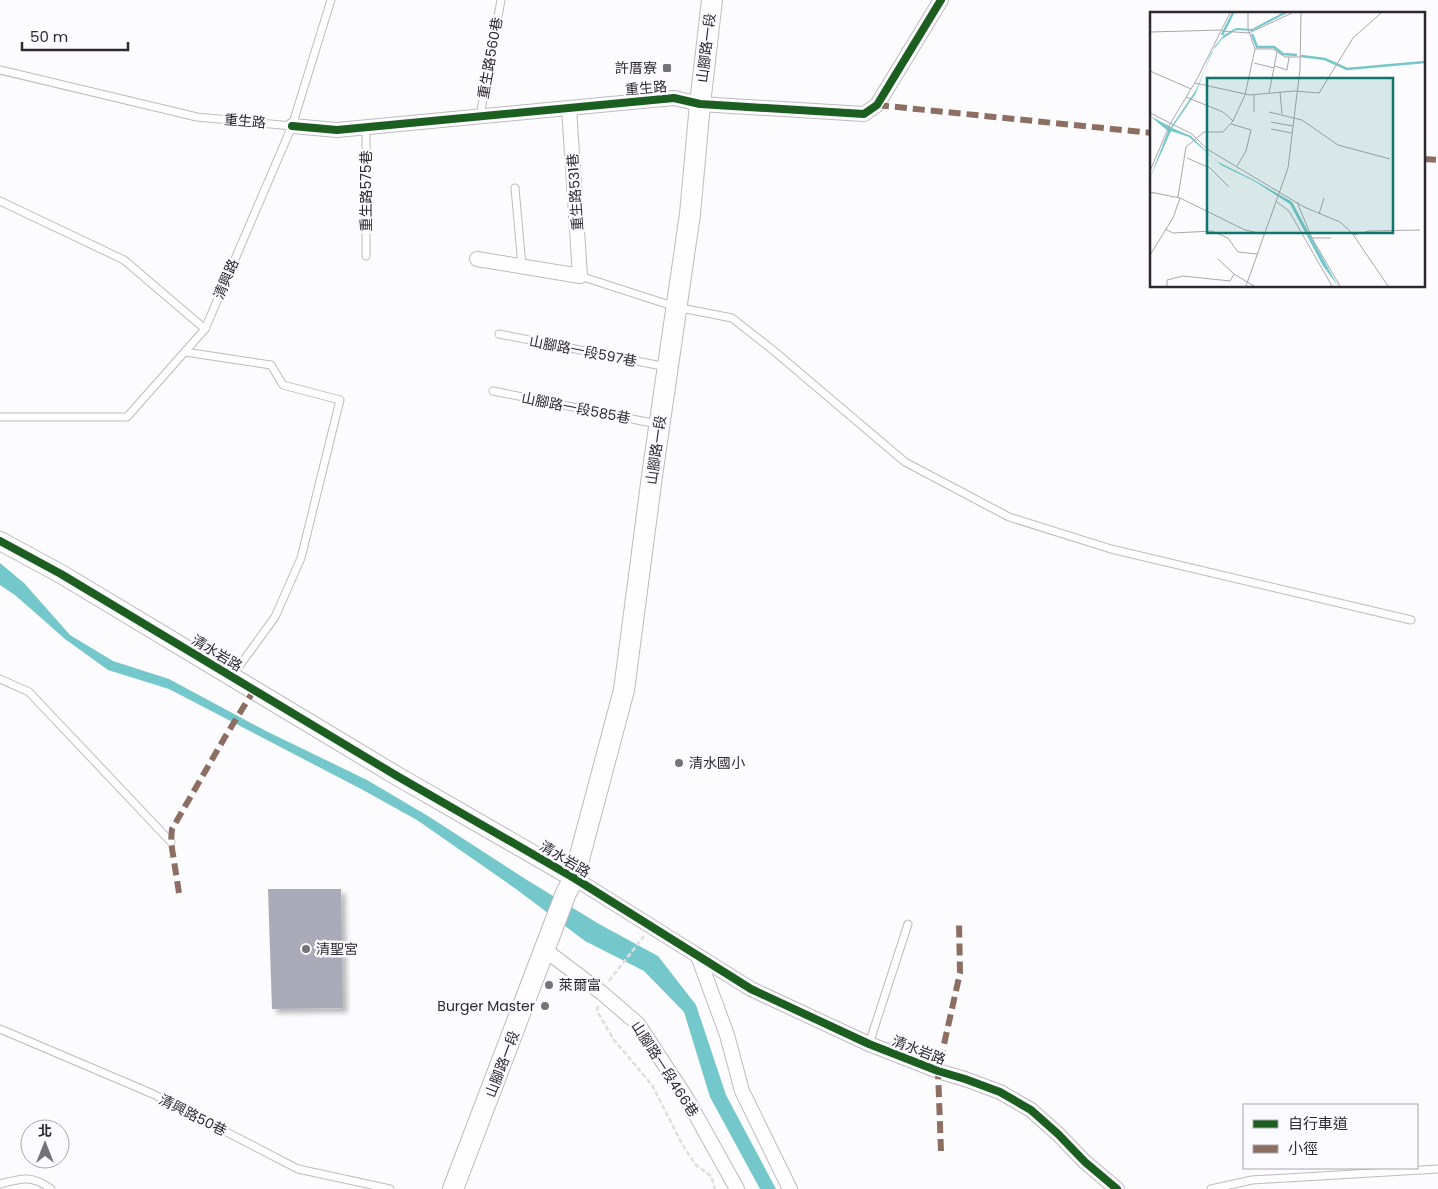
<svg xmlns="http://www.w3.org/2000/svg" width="1438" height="1189" viewBox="0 0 1438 1189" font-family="Poppins,'Noto Sans TC',sans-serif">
<defs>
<filter id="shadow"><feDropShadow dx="4.5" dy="4.5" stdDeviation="2.5" flood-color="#0004"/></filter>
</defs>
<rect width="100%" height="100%" fill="#fcfbfd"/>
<polygon fill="#74c8cb" points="0,563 24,583 70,635 113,661 169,679 266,731 367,780 428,816 527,880 599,924 658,956 696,1005 726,1095 776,1189 760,1189 710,1097 684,1012 644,971 585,941 516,889 417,820 363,790 169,689 108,670 65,639 15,595 0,585"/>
<polygon fill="#abaab8" filter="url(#shadow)" points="268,889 341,889 343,1008 272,1009"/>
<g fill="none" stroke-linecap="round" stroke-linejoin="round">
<defs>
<g id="service">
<polyline points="0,70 197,117 292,126"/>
<polyline points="480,116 501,0"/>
<polyline points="366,127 366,256"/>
<polyline points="515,188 522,266"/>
<polyline points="0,201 124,260 205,329"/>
<polyline points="580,276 676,307 732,318 774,351 905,462 1009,517 1111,549 1411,620"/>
<polyline points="499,334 667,367"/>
<polyline points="185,352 271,365 283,385 340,400 301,558 275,617 232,676"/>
<polyline points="493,391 657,424"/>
<polyline points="0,417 127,417 205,329 292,126 331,0"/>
<polyline points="0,679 29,692 171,842"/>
<polyline points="0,1029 153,1094 298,1169 390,1189"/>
<polyline points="869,1044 908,924"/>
<path d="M0 1184C22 1178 32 1175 51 1189"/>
<polyline points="1211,1189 1252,1180 1438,1169"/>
</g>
<g id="minor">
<polyline points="292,126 337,130 674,98 700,104 864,114 877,105 941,0"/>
<polyline points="477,259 580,276 569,108"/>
<polyline points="574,878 751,989 869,1044 938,1071 965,1079 1000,1092 1031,1110 1058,1134 1085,1162 1117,1189"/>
<polyline points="545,950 602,993 638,1024 687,1099 737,1189"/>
<polyline points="698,956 727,1035 742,1091 790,1189"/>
</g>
<polyline id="tertiary" points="0,541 61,574 397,776 574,878"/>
<polyline id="secondary" points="453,1189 566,893 574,878 624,690 652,476 690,214 700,104 712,0"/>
</defs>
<use href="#service" stroke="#bdbbbf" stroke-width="9"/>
<use href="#minor" stroke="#bdbbbf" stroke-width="16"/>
<use href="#tertiary" stroke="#bdbbbf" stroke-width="20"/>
<use href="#secondary" stroke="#bdbbbf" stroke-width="22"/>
<g stroke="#dedede" stroke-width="2.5" stroke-dasharray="5 2.5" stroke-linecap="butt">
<polyline points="609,981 644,936"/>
<polyline points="598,1006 597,1011 614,1040 652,1085 681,1142 695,1164 711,1176 715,1189"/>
</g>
<use href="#service" stroke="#fffeff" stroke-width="7"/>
<use href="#minor" stroke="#fffeff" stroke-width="14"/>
<use href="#tertiary" stroke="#fffeff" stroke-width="18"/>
<use href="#secondary" stroke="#fffeff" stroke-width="20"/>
<g stroke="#8d6e63" stroke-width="6" stroke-dasharray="12 6" stroke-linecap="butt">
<polyline points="877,105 1152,133"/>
<polyline points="1424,159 1438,160"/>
<polyline points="179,893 171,842 172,829 225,737 254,690"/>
<polyline points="941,1151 938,1071 960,973 959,922"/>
</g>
<defs>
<g id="cycleway">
<polyline points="292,126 337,130 674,98 700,104 864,114 877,105 941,0"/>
<polyline points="0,541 61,574 397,776 574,878 751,989 869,1044 938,1071 965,1079 1000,1092 1031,1110 1058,1134 1085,1162 1117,1189"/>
</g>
</defs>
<use href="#cycleway" stroke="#fbfafe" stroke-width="11"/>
<use href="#cycleway" stroke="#1b5e20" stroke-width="8"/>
</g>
<g fill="#757378" stroke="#fbfafe" stroke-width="2">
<rect x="662" y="63" width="10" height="10" rx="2.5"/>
<circle cx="679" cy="763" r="5"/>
<circle cx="306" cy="949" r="5"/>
<circle cx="549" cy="985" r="5"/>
<circle cx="545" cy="1006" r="5"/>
</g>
<g text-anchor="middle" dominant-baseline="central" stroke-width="5" stroke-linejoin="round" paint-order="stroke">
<g font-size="14" fill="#2c2a30" stroke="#fbfafe">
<text transform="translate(706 48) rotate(-83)">山腳路一段</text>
<text transform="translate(490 58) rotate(-80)">重生路560巷</text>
<text transform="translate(646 88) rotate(-5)">重生路</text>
<text transform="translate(245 121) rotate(5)">重生路</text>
<text transform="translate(366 191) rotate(-90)">重生路575巷</text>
<text transform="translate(575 192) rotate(-94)">重生路531巷</text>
<text transform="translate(226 279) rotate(-67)">清興路</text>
<text transform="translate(583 351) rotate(11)">山腳路一段597巷</text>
<text transform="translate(576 408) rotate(11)">山腳路一段585巷</text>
<text transform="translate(656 450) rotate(-82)">山腳路一段</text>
<text transform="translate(217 653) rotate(31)">清水岩路</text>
<text transform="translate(565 859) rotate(31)">清水岩路</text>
<text transform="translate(919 1050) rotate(21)">清水岩路</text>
<text transform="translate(502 1064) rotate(-69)">山腳路一段</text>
<text transform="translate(665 1069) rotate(57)">山腳路一段466巷</text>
<text transform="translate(193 1115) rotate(27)">清興路50巷</text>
</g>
<g font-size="14" fill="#2c2a30" stroke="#fbfafe" text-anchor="start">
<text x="657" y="68" text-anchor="end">許厝寮</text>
<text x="689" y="763">清水國小</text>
<text x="316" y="949">清聖宮</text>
<text x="559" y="985">萊爾富</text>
<text x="535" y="1006" text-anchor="end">Burger Master</text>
</g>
</g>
<g transform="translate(1150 12)">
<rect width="275" height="275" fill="#fcfbfd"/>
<path d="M132 1H137L102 19 86 18 72 27 61 41 46 81 22 116 41 124 66 149 104 168 142 190 188 274 173 254 140 192 104 169 71 153 39 125 21 119 0 166 18 119 0 104 21 115 46 78 65 34 74 23 86 16 102 17Z" fill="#74c8cb"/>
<path fill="none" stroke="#74c8cb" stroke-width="2.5" d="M102 22 107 35H124L133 42 147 43M72 23 83 1M151 44 175 47 197 57 275 50"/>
<path fill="none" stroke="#a9a7ab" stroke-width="1" d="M72 19 99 21M0 20 72 18M99 21 142 1M105 37H123L135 45H151M104 51 124 56M125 54 137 58 139 45M0 59 41 77M45 71 100 83 144 79 169 81 203 26 231 1M130 80 132 102M119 81 127 40M104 83V100M36 85 73 100 83 109M119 100 152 108 188 133 240 147M0 101 42 122 57 137 154 195 190 210 202 221 238 274M121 110 143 114M81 112 101 118 96 139 87 154M121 117 142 121M37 146 60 156 79 175M0 159 20 112 47 67 80 1M0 180 30 186 95 218 114 222M28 185 36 135 54 120H73L83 109 95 83 105 37 98 17V1M127 190 139 199 182 274M147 190 162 226 190 274M169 202 174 186M15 217 23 221 62 219 78 226 88 240 107 242M203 223 219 219 270 218M162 226H181M0 243 23 206 30 186M68 247 84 262M17 274V268L33 264 80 269 84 262 104 274M96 274 138 156 150 57 151 1"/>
<path fill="#0f766e" fill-opacity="0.15" stroke="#0f766e" stroke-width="2.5" d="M57 66H243V221H57Z"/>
<rect width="275" height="275" fill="none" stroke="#2c2a30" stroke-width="2.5"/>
</g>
<rect x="1243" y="1104" width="175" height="65" fill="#fbfafe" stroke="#a8a7ac"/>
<rect x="1253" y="1120" width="25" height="8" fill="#1b5e20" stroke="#a8a7ac"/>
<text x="1288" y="1129" font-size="15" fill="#2c2a30">自行車道</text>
<rect x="1253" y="1145" width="25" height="8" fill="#8d6e63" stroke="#a8a7ac"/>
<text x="1288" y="1154" font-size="15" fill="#2c2a30">小徑</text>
<g transform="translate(45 1144)"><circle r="24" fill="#fbfafe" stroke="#a8a7ac"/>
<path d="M0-4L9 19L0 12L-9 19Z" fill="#757378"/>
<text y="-8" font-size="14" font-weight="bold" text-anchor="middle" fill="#2c2a30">北</text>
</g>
<path d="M22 42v8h106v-8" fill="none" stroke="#2c2a30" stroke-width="2.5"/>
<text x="30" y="42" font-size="15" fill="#2c2a30" stroke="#fbfafe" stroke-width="4" paint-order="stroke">50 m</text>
</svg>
